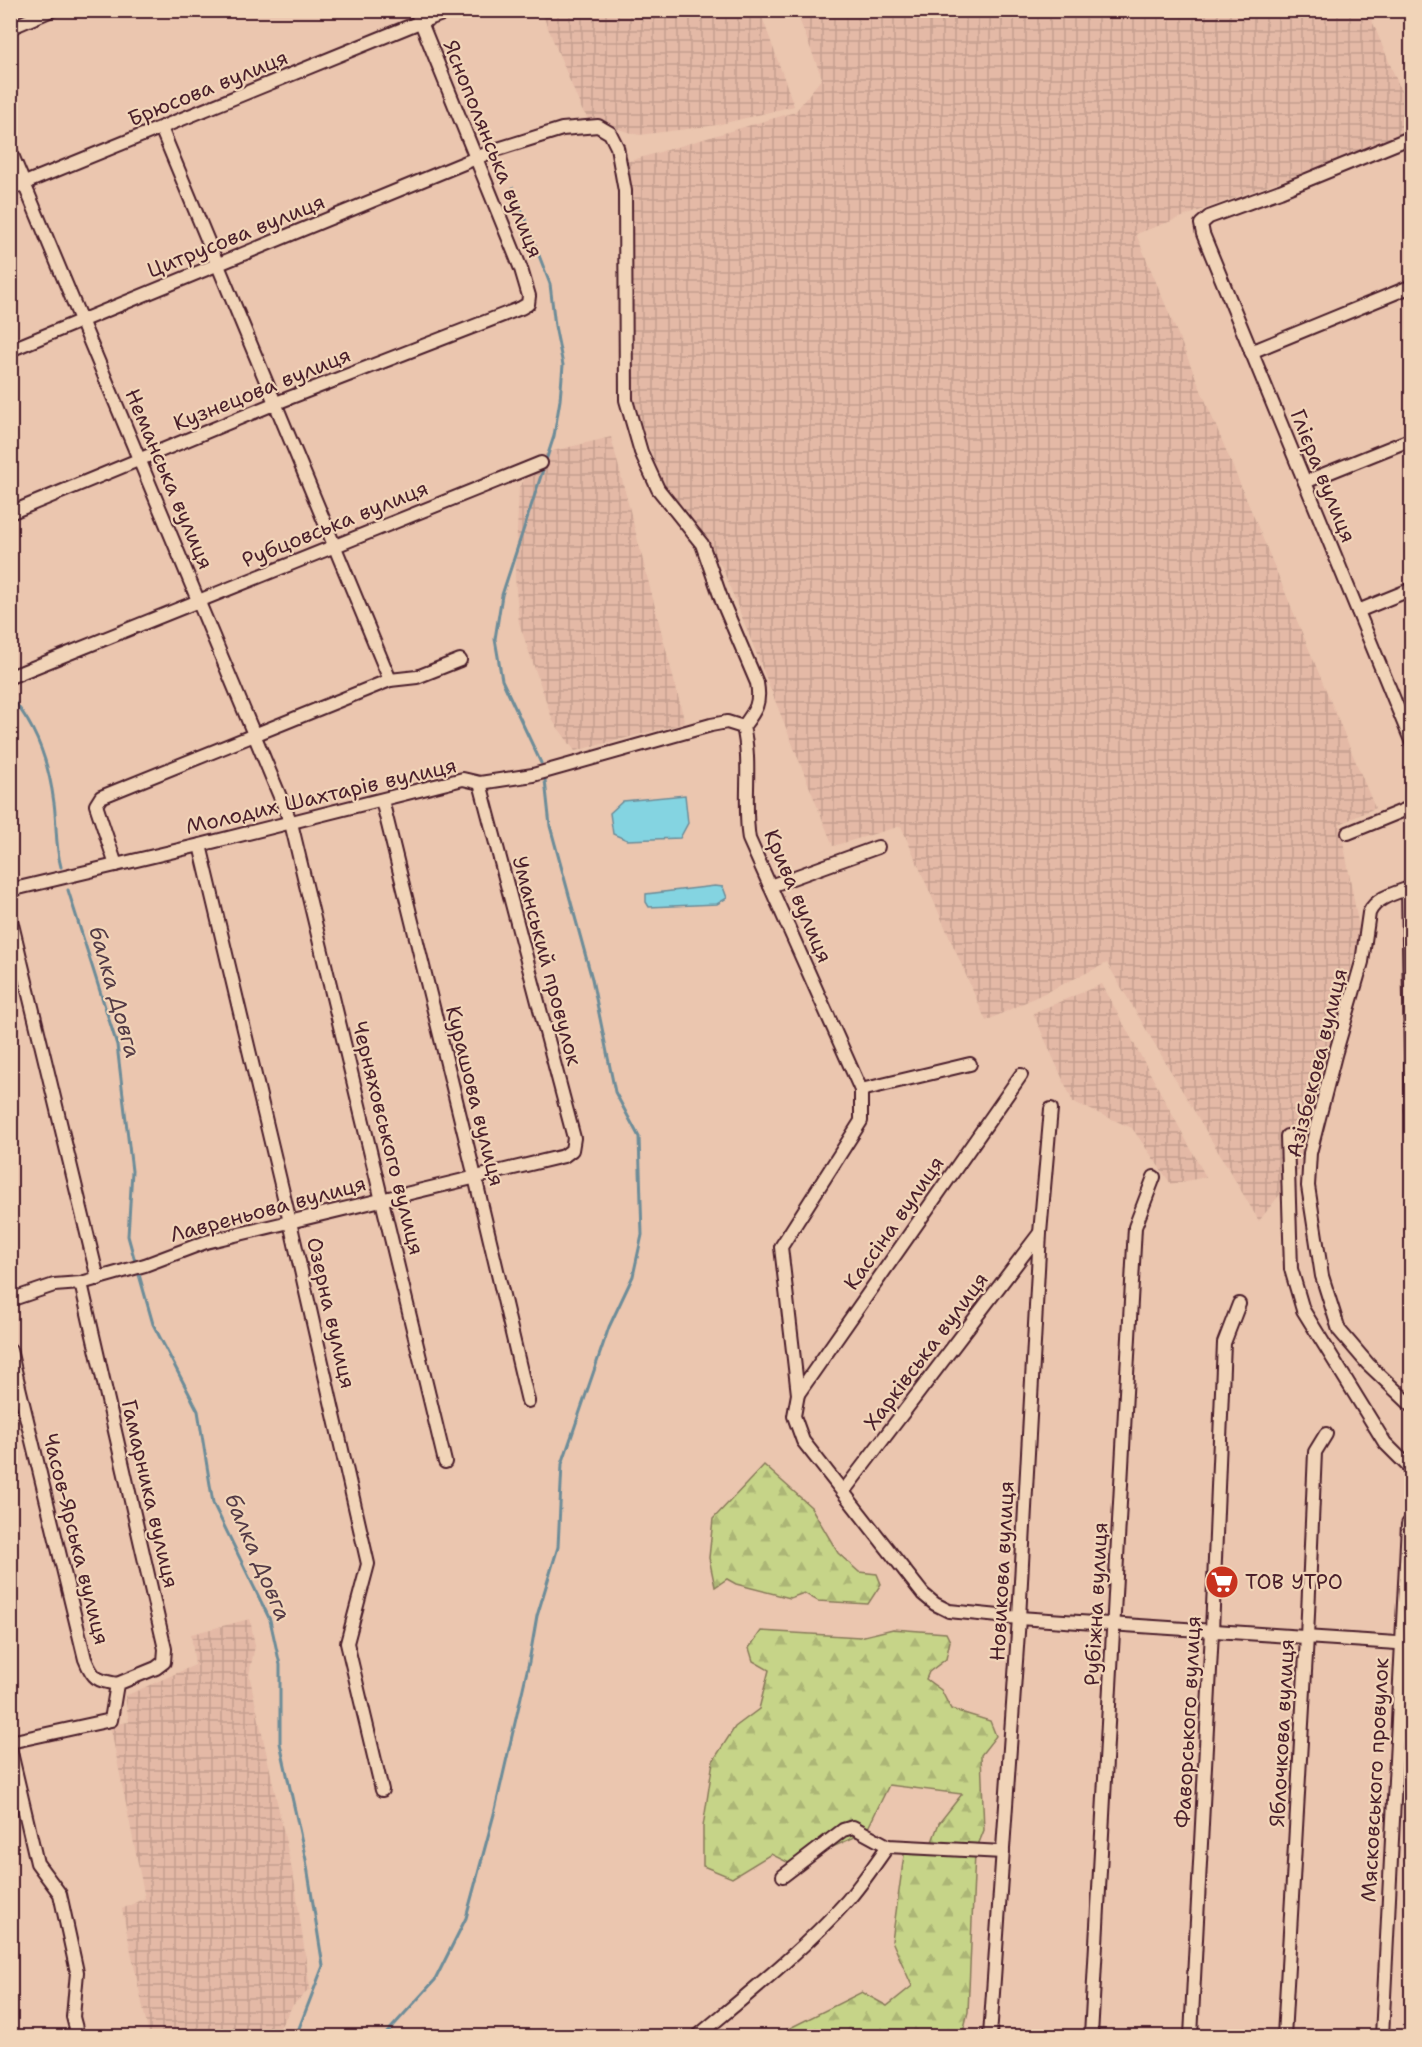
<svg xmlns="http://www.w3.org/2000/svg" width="1422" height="2047" viewBox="0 0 1422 2047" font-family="'Shantell Sans',sans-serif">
<defs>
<pattern id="industrial-grid" width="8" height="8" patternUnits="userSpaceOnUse" patternTransform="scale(1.5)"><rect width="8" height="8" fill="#e4b9a6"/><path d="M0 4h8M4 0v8" fill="none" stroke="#c59f8f"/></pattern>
<pattern id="forest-firs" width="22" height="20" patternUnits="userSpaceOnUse" patternTransform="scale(1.5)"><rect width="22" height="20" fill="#c6d488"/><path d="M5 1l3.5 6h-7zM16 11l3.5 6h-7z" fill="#acb676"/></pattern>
</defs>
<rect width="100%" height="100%" fill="#ebc6af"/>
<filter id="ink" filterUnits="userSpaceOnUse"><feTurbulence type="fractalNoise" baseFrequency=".0167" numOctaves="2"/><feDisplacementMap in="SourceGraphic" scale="12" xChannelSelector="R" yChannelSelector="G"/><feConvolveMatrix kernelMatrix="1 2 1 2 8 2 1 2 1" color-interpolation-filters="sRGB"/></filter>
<g filter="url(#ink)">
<g fill="url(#industrial-grid)">
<polygon points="541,11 760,11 794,106 717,125 639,135 590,121 582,110"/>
<polygon points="796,11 1368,11 1411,115 1411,133 1136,234 1375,808 1340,824 1360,933 1299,1170 1259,1221 1107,963 986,1021 901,826 833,846 722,567 662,485 631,392 623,163 795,112 822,78"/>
<polygon points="611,437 685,723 575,751 553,721 519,623 515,577 519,487 543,455 553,451"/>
<polygon points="1102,984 1206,1177 1171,1184 1132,1128 1073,1102 1033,1013"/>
<polygon points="250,1619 255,1646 249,1674 295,1884 310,1989 293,2005 275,2036 149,2036 122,1909 145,1898 110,1725 129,1722 125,1696 195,1665 191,1634"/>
</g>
<g fill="url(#forest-firs)" stroke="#887a5a" stroke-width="1.5">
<polygon points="764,1465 811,1507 838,1553 859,1572 877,1574 881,1584 868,1604 818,1601 804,1593 790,1598 736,1584 727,1579 715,1587 709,1558 713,1519"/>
<polygon points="893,1629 946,1633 950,1641 946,1659 929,1672 926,1679 941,1690 951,1709 990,1721 996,1736 981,1755 984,1830 975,1853 968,2012 962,2036 774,2036 862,1992 887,2006 912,1986 892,1941 905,1848 930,1847 939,1823 962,1794 889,1785 866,1832 793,1865 771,1854 732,1878 703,1866 703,1827 713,1761 735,1727 759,1709 769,1670 753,1661 749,1648 761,1631 860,1637"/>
</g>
<g fill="#84d4e1" stroke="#6d8c98" stroke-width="1.5">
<polygon points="685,795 688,823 680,838 627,840 613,834 610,813 623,801"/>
<polygon points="715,886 723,887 727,898 717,904 649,907 646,902 646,894"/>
</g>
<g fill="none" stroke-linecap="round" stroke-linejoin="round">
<g stroke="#6d8c98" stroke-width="3">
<polyline points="513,188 550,284 555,326 563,365 560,400 554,436 502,595 495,639 502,680 541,763"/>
<path d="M10 697C37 726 49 764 54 803 57 825 55 846 61 867"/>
<polyline points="68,890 117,1045 132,1171 128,1236 136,1265"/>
<polyline points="138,1271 153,1324 198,1411 213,1503 270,1620 280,1665 280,1743 306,1860 323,1966 296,2036"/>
<polyline points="384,2036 435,1980 466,1918 494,1814 529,1662 537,1616 558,1547 562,1464 609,1327 633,1276 642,1235 639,1137 615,1092 592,979 550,826 545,780"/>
</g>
<defs>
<g id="street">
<polyline points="10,28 52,10"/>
<polyline points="161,128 390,680"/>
<polyline points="1412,137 1280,191 1209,217 1201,224 1203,234 1412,743"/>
<polyline points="10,150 291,823 445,1462"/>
<polyline points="10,189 420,22 453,10"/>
<path d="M10 350 498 149 562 129 598 126 610 133 617 147 625 191 626 400 641 452 658 489 702 544 722 601 757 683C761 704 755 711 743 727 752 763 743 802 749 839L861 1090V1121L781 1247 798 1394 794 1416 803 1441 923 1594 935 1604 949 1611 1019 1618 1412 1644"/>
<polyline points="1251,352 1412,286"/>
<polyline points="1305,482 1412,439"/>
<polyline points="10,513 276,403 521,308 528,304 529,296 521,269 416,10"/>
<polyline points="1358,611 1412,589"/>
<polyline points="10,677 541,463"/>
<polyline points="382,800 475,1177 528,1401"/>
<polyline points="1348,833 1412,807"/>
<polyline points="200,845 290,1222 368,1564 347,1643 382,1790"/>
<polyline points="116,865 96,805 101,797 390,680 417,677 460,660"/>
<polyline points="770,886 878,847"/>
<path d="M1412 887C1396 893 1376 897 1369 913L1362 962 1335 1055 1310 1153 1308 1186 1322 1276 1339 1330 1368 1364 1412 1406"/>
<polyline points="1408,888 1412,1110"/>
<polyline points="10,890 200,845 463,779 480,783 533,775 711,725 727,722 743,727"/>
<polyline points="10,916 98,1279"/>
<polyline points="861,1090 970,1064"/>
<polyline points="1287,1136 1291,1269 1303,1310 1385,1443 1412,1470"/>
<polyline points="81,1283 165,1649 164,1662 156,1668 117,1684"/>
<polyline points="10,1300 54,1285 81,1283 145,1265 206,1242 564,1156 572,1150 574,1138 480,783"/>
<path d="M10 1350 85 1659C93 1679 96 1680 117 1684L111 1720 10 1742"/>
<polyline points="798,1394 1021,1075"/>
<polyline points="843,1492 1039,1234"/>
<polyline points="10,1748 37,1863 60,1894 77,1972 73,2017 78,2036"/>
<polyline points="783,1876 843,1830 853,1827 888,1846 1003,1852"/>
<path d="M698 2036C749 1993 802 1951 847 1901 862 1884 875 1864 888 1846"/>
<polyline points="990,2036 1019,1618 1040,1233 1051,1109"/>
<polyline points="1091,2036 1135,1227 1154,1177"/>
<polyline points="1191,2036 1212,1631 1224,1343 1239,1304"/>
<polyline points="1284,2036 1307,1637 1315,1452 1326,1434"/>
<polyline points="1382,2036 1408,1524"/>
</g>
</defs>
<use href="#street" stroke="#4a1f2b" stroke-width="16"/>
<use href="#street" stroke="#f1d4b8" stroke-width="12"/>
</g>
</g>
<defs>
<symbol id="supermarket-disc" viewBox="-11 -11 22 22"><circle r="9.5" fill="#c8321e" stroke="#f1d4b8"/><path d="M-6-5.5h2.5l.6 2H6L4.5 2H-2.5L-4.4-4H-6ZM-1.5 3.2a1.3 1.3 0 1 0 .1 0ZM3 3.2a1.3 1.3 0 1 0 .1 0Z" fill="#fff"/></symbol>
</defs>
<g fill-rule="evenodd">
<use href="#supermarket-disc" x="1203" y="1563" width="38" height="38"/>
</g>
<g text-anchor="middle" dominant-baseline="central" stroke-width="4.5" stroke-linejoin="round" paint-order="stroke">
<g font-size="21" fill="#4a1f2b" stroke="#f1d4b8">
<text transform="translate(208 88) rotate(-22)">Брюсова вулиця</text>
<text transform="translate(493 149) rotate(68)">Яснополянська вулиця</text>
<text transform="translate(236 236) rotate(-22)">Цитрусова вулиця</text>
<text transform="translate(262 389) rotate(-22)">Кузнецова вулиця</text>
<text transform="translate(1323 476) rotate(68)">Глієра вулиця</text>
<text transform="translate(169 479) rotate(67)">Неманська вулиця</text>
<text transform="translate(335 524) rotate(-22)">Рубцовська вулиця</text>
<text transform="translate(321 796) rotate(-13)">Молодих Шахтарів вулиця</text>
<text transform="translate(798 896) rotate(67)">Крива вулиця</text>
<text transform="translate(547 961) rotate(75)">Уманський провулок</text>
<text transform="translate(1317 1063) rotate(-76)">Азізбекова вулиця</text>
<text transform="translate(475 1096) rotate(76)">Курашова вулиця</text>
<text transform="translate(388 1138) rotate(76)">Черняховського вулиця</text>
<text transform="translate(268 1209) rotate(-15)">Лавреньова вулиця</text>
<text transform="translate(894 1223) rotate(-55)">Кассіна вулиця</text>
<text transform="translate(331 1313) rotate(77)">Озерна вулиця</text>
<text transform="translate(926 1351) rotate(-53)">Харківська вулиця</text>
<text transform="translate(150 1494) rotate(77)">Гамарника вулиця</text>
<text transform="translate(76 1539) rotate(76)">Часов-Ярська вулиця</text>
<text transform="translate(1002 1571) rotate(-87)">Новикова вулиця</text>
<text transform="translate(1096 1604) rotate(-87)">Рубіжна вулиця</text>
<text transform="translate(1188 1722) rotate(-87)">Фаворського вулиця</text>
<text transform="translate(1282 1733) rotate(-87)">Яблочкова вулиця</text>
<text transform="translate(1375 1780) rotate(-87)">Мясковського провулок</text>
</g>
<g font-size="21" fill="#4a1f2b" stroke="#f1d4b8" text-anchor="start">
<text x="1245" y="1582">ТОВ УТРО</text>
</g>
<g font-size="22" font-style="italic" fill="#533a46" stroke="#f1d4b8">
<text transform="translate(115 992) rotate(74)">балка Довга</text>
<text transform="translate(258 1557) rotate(67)">балка Довга</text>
</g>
</g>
<rect width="1422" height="2047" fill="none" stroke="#f1d4b8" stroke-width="36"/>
<rect x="18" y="18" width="1386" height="2011" fill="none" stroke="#4a1f2b" stroke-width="2" filter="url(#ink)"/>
</svg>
